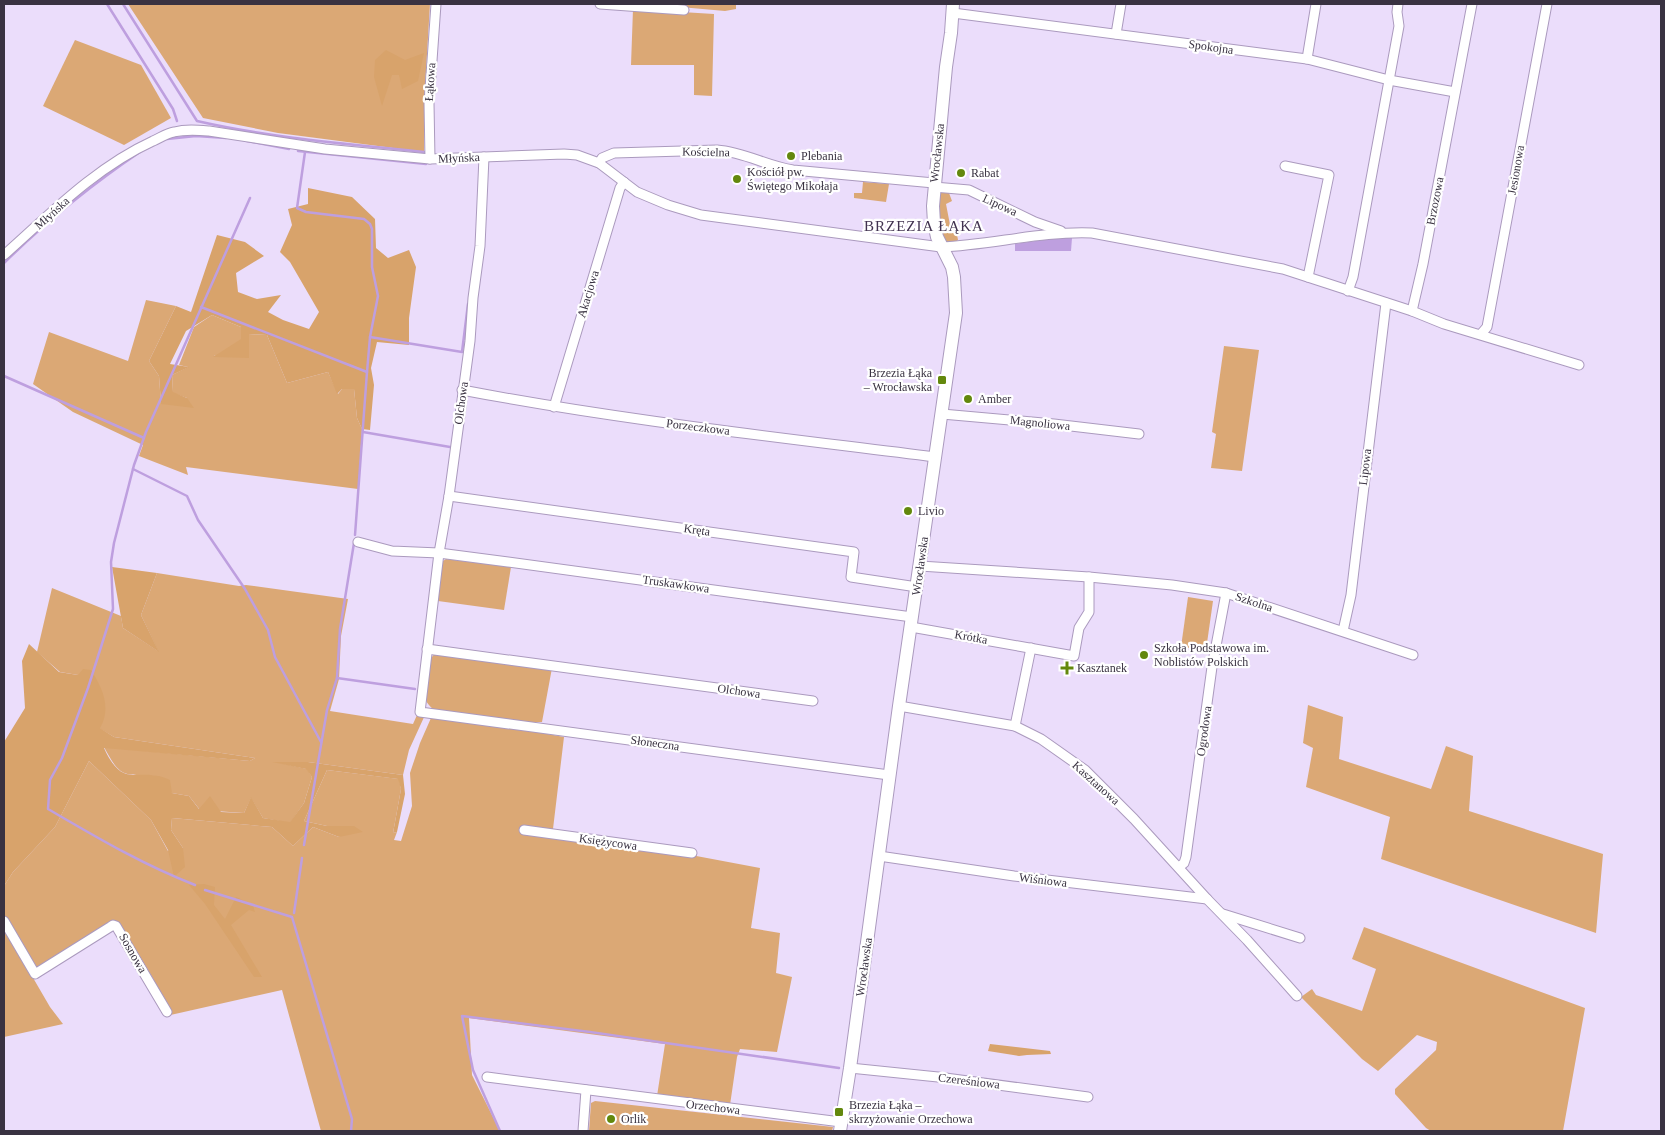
<svg xmlns="http://www.w3.org/2000/svg" width="1665" height="1135" viewBox="0 0 1665 1135" font-family="'Times New Roman',serif">
<rect width="100%" height="100%" fill="#ebddfb"/>
<g fill="#dba875">
<polygon points="128,4 430,4 424,104 424,152 278,133 203,118"/>
<polygon points="680,4 736,4 736,9 725,11 680,7"/>
<polygon points="633,9 714,14 712,96 694,95 694,65 631,65"/>
<polygon points="75,40 141,65 171,118 124,145 43,106"/>
<polygon points="863,182 889,184 886,202 854,198 854,193 862,193"/>
<polygon points="943,190 949,193 952,201 946,204 951,230 956,229 958,240 953,244 945,242 937,221 940,192"/>
<polygon points="146,300 176,306 149,361 159,376 161,404 187,398 173,393 172,375 188,367 179,365 194,327 212,315 241,327 241,339 214,356 249,334 267,335 287,383 328,372 338,394 342,389 354,389 357,418 362,429 358,489 186,467 188,475 139,456 143,445 73,412 33,384 49,332 128,361"/>
<polygon points="1224,346 1259,350 1242,471 1211,468 1216,434 1212,432"/>
<polygon points="446,559 511,567 504,610 438,601 442,566 443,561"/>
<path d="M157 573 239 586 246 585 348 599 341 636 339 679 330 711 413 724 417 715H425L409 750 403 775 308 762H276L307 769 312 777 304 803 290 823 263 818 251 798 244 813 200 810 189 796 172 793 156 776C123 774 121 779 104 747L250 761 255 758 114 737 99 728 78 675 60 672 37 652 52 588 121 616 123 628 158 651 141 615Z"/>
<polygon points="1188,597 1213,601 1206,650 1181,647"/>
<path d="M436 653 552 668 542 722H523L434 710C430 706 426 703 425 697 423 686 426 659 436 653Z"/>
<polygon points="1308,705 1343,717 1339,759 1431,789 1446,746 1473,756 1469,811 1603,854 1596,933 1381,859 1390,817 1306,787 1313,748 1303,743"/>
<polygon points="431,718 526,730 564,737 553,829 760,868 751,928 780,933 776,973 792,977 777,1052 740,1049 737,1057 730,1105 657,1096 665,1044 469,1018 472,1075 500,1131 321,1131 282,990 166,1016 147,984 154,980 121,926 114,922 38,968 34,966 4,919 4,886 13,872 55,827 89,761 151,820 168,851 183,848 171,830 172,818 272,827 293,846 313,827 339,837 354,826 327,826 304,821 327,770 399,779 401,789 393,833 397,832 394,840 401,841 412,806 410,773 420,743"/>
<polygon points="1364,927 1585,1008 1563,1131 1431,1131 1426,1128 1395,1094 1395,1089 1436,1050 1437,1042 1417,1035 1378,1071 1362,1059 1301,997 1312,989 1316,995 1362,1011 1376,969 1352,959"/>
<polygon points="4,928 50,1007 63,1024 4,1037"/>
<polygon points="595,1101 833,1127 832,1131 589,1131 591,1103"/>
</g>
<g fill="#d8a36b">
<polygon points="386,50 405,60 424,53 418,81 402,89 399,75 392,75 382,106 374,77 375,60"/>
<polygon points="308,188 352,197 375,219 376,248 388,258 409,250 416,267 409,318 409,345 377,342 371,368 374,385 370,430 362,429 357,418 354,389 342,389 337,394 328,372 287,383 267,335 249,334 249,358 213,357 241,339 241,327 212,315 186,331 170,364 189,367 172,375 173,392 187,398 194,408 161,404 159,376 149,361 176,306 191,312 217,235 245,242 264,256 236,273 238,292 257,299 281,295 268,312 283,320 309,329 319,312 290,262 280,252 292,225 288,209 308,204"/>
<polygon points="112,567 157,573 141,615 159,652 123,628"/>
<path d="M29 644 59 672 78 675 83 669 91 670C102 687 112 708 100 728L114 737 255 758 250 761 104 748C124 792 138 765 170 780L172 793 189 796 199 809 210 796 221 812 244 813 251 797 263 818 290 822 304 803 312 777 306 769 272 762H308L403 775 405 794 397 832 393 833 401 789 398 779 327 770 304 821 327 826H354L363 832 339 837 313 827 293 846 272 827 172 818 171 830 183 848 185 867 174 877 168 850 151 820 89 761 55 827 13 872 4 886V742L25 708 22 661Z"/>
<polygon points="204,884 215,887 214,905 225,919 236,897 253,905 255,912 249,910 231,925 262,977 254,977 205,904 189,885"/>
<polygon points="990,1044 1050,1051 1051,1054 1027,1055 1019,1056 988,1051"/>
</g>
<polygon fill="#be9fdf" points="1064,237 1072,238 1071,251 1015,251 1015,244"/>
<g fill="none" stroke-linecap="round" stroke-linejoin="round">
<g stroke="#be9fdf" stroke-width="2.5">
<polyline points="107,4 173,109 177,121"/>
<path d="M123 4 197 121C271 138 349 144 424 152"/>
<polyline points="167,139 196,136 226,138"/>
<polyline points="247,141 289,149"/>
<polyline points="298,151 426,164"/>
<polyline points="305,152 297,208 306,212 364,219 370,224 372,229 372,267 378,296 370,337 367,372 355,535"/>
<path d="M4 263C46 222 91 185 140 152"/>
<polyline points="201,307 367,372"/>
<polyline points="370,337 462,352 468,304"/>
<polyline points="4,376 144,438"/>
<polyline points="363,432 450,447"/>
<polyline points="133,469 187,496 198,520 245,589 268,630 275,657 321,742"/>
<polyline points="337,678 415,689"/>
<polyline points="304,845 327,710 337,678 340,629 354,543"/>
<path d="M195 885C143 865 96 837 48 809L50 780 62 758 88 688 113 609 111 562 114 543 134 465 146 432 250 198"/>
<polyline points="205,890 292,917 352,1119 351,1131"/>
<polyline points="294,913 302,858"/>
<polyline points="500,1131 473,1070 462,1016 590,1032 839,1068"/>
</g>
<defs>
<g id="street">
<polyline points="600,4 684,10"/>
<polyline points="953,13 1307,59 1389,80 1455,92"/>
<polyline points="1116,34 1121,4"/>
<polyline points="1307,59 1316,4"/>
<polyline points="484,157 480,246 473,298 470,341 449,496 439,553 420,712 889,775"/>
<polyline points="430,159 429,103 436,4"/>
<path d="M599 163 602 158 614 153 717 150C744 152 767 166 793 170L934 183"/>
<polyline points="1285,166 1329,175 1308,277"/>
<polyline points="934,187 969,190 1035,222 1061,231"/>
<path d="M4 255C50 214 96 167 153 141 160 138 167 133 174 132 186 129 197 130 209 131L325 149 430 159 564 154 577 155 599 163 637 192 668 205 701 215 941 247C992 245 1040 231 1092 233L1283 269 1412 311 1444 324 1579 365"/>
<polyline points="1348,291 1353,277 1399,26 1397,12 1398,4"/>
<polyline points="1412,311 1423,264 1472,4"/>
<polyline points="1481,334 1487,327 1547,4"/>
<path d="M462 390C619 420 777 437 935 457"/>
<polyline points="554,407 620,188 624,182"/>
<polyline points="942,414 1054,424 1139,434"/>
<polyline points="449,496 854,552 851,577 917,587"/>
<polyline points="358,542 392,551 439,553 508,562 912,617"/>
<polyline points="920,566 1089,577 1172,585 1226,593 1413,655"/>
<polyline points="911,627 1074,656 1079,628 1089,612 1089,577"/>
<polyline points="1343,631 1351,595 1386,303"/>
<polyline points="427,649 813,701"/>
<polyline points="899,706 1015,726 1041,739 1085,770 1134,819 1207,899 1247,940 1297,996"/>
<polyline points="1015,726 1031,648"/>
<polyline points="524,830 692,853"/>
<polyline points="879,856 1014,876 1207,899"/>
<polyline points="1179,867 1184,863 1186,857 1212,667 1226,593"/>
<polyline points="1223,914 1300,938"/>
<polyline points="4,921 35,974 110,927 113,925 116,926 167,1012"/>
<polyline points="850,1068 938,1077 1088,1097"/>
<polyline points="487,1077 841,1122"/>
<polyline points="583,1131 586,1090"/>
</g>
<polyline id="secondary" points="840,1131 850,1068 899,706 956,313 954,277 952,267 937,237 934,223 933,206 946,67 951,33 953,4"/>
</defs>
<use href="#street" stroke="#ab9abe" stroke-width="11"/>
<use href="#secondary" stroke="#ab9abe" stroke-width="14"/>
<use href="#street" stroke="#fff" stroke-width="9"/>
<use href="#secondary" stroke="#fff" stroke-width="12"/>
</g>
<g fill="#63880d" stroke="#fff" stroke-width="2">
<circle cx="791" cy="156" r="5"/>
<circle cx="961" cy="173" r="5"/>
<circle cx="737" cy="179" r="5"/>
<rect x="937" y="375" width="10" height="10" rx="2.5"/>
<circle cx="968" cy="399" r="5"/>
<circle cx="908" cy="511" r="5"/>
<circle cx="1144" cy="655" r="5"/>
<path d="M1064.5 660.5h5v5h5v5h-5v5h-5v-5h-5v-5h5z"/>
<rect x="834" y="1107" width="10" height="10" rx="2.5"/>
<circle cx="611" cy="1119" r="5"/>
</g>
<g text-anchor="middle" dominant-baseline="central" stroke-width="4.5" stroke-linejoin="round" paint-order="stroke">
<g font-size="12" fill="#393241" stroke="#fff">
<text transform="translate(1211 47) rotate(8)">Spokojna</text>
<text transform="translate(430 82) rotate(-86)">Łąkowa</text>
<text transform="translate(706 152) rotate(1)">Kościelna</text>
<text transform="translate(937 153) rotate(-84)">Wrocławska</text>
<text transform="translate(459 158) rotate(-3)">Młyńska</text>
<text transform="translate(1516 170) rotate(-80)">Jesionowa</text>
<text transform="translate(1435 201) rotate(-79)">Brzozowa</text>
<text transform="translate(1000 205) rotate(25)">Lipowa</text>
<text transform="translate(52 213) rotate(-42)">Młyńska</text>
<text transform="translate(588 294) rotate(-73)">Akacjowa</text>
<text transform="translate(461 403) rotate(-82)">Olchowa</text>
<text transform="translate(1040 423) rotate(6)">Magnoliowa</text>
<text transform="translate(698 427) rotate(7)">Porzeczkowa</text>
<text transform="translate(1365 467) rotate(-83)">Lipowa</text>
<text transform="translate(697 530) rotate(8)">Kręta</text>
<text transform="translate(920 566) rotate(-82)">Wrocławska</text>
<text transform="translate(676 584) rotate(8)">Truskawkowa</text>
<text transform="translate(1254 602) rotate(18)">Szkolna</text>
<text transform="translate(971 637) rotate(10)">Krótka</text>
<text transform="translate(739 691) rotate(8)">Olchowa</text>
<text transform="translate(1204 731) rotate(-82)">Ogrodowa</text>
<text transform="translate(655 743) rotate(8)">Słoneczna</text>
<text transform="translate(1096 783) rotate(42)">Kasztanowa</text>
<text transform="translate(608 842) rotate(8)">Księżycowa</text>
<text transform="translate(1043 880) rotate(7)">Wiśniowa</text>
<text transform="translate(133 953) rotate(60)">Sosnowa</text>
<text transform="translate(864 967) rotate(-82)">Wrocławska</text>
<text transform="translate(969 1081) rotate(7)">Czereśniowa</text>
<text transform="translate(713 1107) rotate(7)">Orzechowa</text>
</g>
<g font-size="12" fill="#393241" stroke="#fff" text-anchor="start">
<text x="801" y="156">Plebania</text>
<text x="747" y="172">Kościół pw.<tspan x="747" dy="14">Świętego Mikołaja</tspan></text>
<text x="971" y="173">Rabat</text>
<text x="932" y="373" text-anchor="end">Brzezia Łąka<tspan x="932" dy="14">– Wrocławska</tspan></text>
<text x="978" y="399">Amber</text>
<text x="918" y="511">Livio</text>
<text x="1154" y="648">Szkoła Podstawowa im.<tspan x="1154" dy="14">Noblistów Polskich</tspan></text>
<text x="1077" y="668">Kasztanek</text>
<text x="849" y="1105">Brzezia Łąka –<tspan x="849" dy="14">skrzyżowanie Orzechowa</tspan></text>
<text x="621" y="1119">Orlik</text>
</g>
<g font-size="15" letter-spacing="1" fill="#413250" stroke="#fff">
<text x="924" y="226">BRZEZIA ŁĄKA</text>
</g>
</g>
<rect width="1665" height="1135" fill="none" stroke="#393241" stroke-width="10"/>
</svg>
